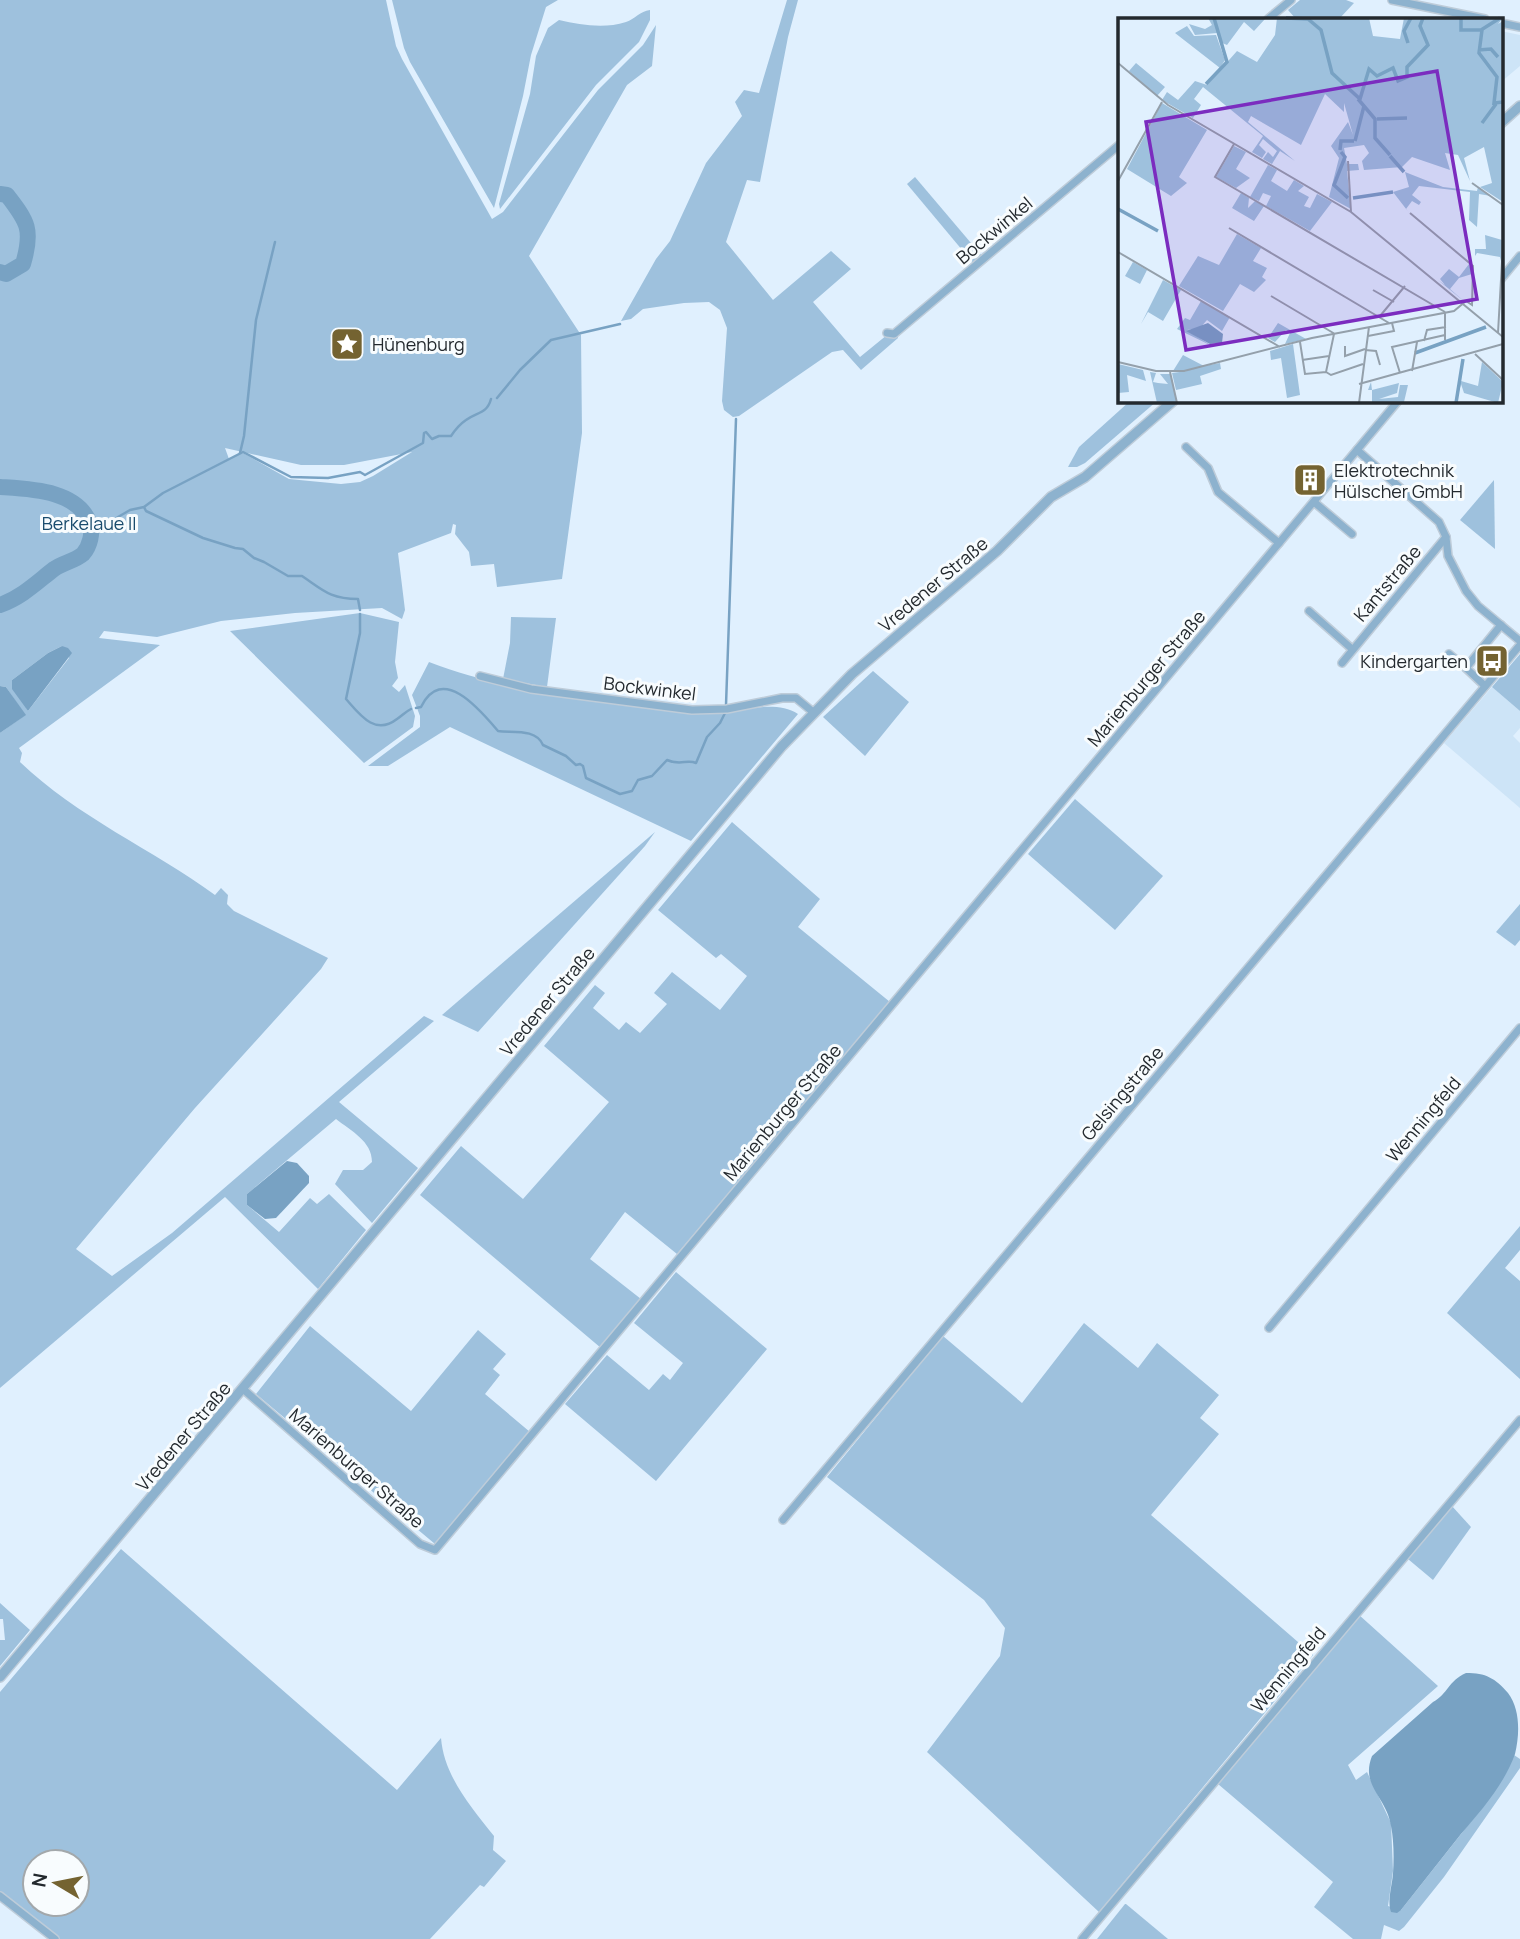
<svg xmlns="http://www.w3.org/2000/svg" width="1520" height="1939" viewBox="0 0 1520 1939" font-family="Manrope,sans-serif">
<rect width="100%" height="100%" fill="#e0f0fe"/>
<g fill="#cde4f7">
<polygon points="1501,31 1520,35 1520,66 1501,82"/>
<polygon points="1492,687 1520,711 1520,728 1513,736 1520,743 1520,808 1444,743"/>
</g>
<g fill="#9ec1dd" fill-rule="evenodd">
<path d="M0 0H386L396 46 402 59 492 219 503 212 598 90 643 45 656 25 652 66 627 85 529 256 581 335 582 433 562 579 497 587 494 564 471 566 469 552 455 534 456 525 453 524 451 533 398 553 405 610 402 619 382 608 295 613 221 621 157 637 104 631 99 638 160 645 19 748 22 753 20 762C77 817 152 849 215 895L221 888 228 895 227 904 234 911 328 958 321 969 195 1108 76 1249 112 1276 172 1233 424 1016 434 1021 339 1102 418 1168 372 1223 335 1184 343 1170H363L372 1162C372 1141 351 1131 336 1119L247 1194V1205L279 1232 310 1198 317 1204 329 1194 366 1230 318 1289 225 1197 0 1388V733L25 715 6 687 0 686ZM225 448 301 465H344L412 452 373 476 360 482 341 484 289 479 243 453 229 459ZM62 646 69 658 28 711 12 680 48 653Z"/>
<polygon points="392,0 558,0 546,7 531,55 523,96 494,208 410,62 404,48"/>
<polygon points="787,0 798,0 788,37 760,182 747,180 726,242 773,300 831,251 851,269 813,302 860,357 898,326 898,338 861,370 843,350 832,352 739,416 733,417 724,410 722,401 727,328 720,310 709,302 684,303 643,309 631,319 621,321 656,259 670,241 706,163 742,116 735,102 744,90 759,93"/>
<polygon points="1300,0 1346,0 1354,3 1339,19 1296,19 1288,10"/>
<path d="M650 10V20L639 42 596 85 500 209 499 204 530 94 536 56 548 28 559 20C581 25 604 29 626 22 635 19 640 11 650 10Z"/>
<polygon points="915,177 982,256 973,263 907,184"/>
<polygon points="1130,401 1157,401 1085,463 1077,467 1068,467 1079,447"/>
<polygon points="1494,480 1495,549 1460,520"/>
<polygon points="360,613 399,622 395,662 398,678 392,686 399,692 405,685 415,716 413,727 364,763 230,631"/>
<polygon points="511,617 556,618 547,687 503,679 510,643"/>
<polygon points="1520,654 1520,711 1492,687"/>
<path d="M429 662C484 683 539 692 596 701 636 706 674 713 714 712 739 712 775 699 798 714L691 841 450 727 388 766H368L420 727V716L412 695Z"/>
<polygon points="873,671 909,702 865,756 823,717"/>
<polygon points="1075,799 1163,876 1115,930 1028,854"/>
<polygon points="732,822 820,899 798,927 890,1002 677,1254 625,1212 590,1259 641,1299 601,1348 420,1195 461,1146 523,1199 609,1102 544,1046 595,985 605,993 593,1008 619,1030 626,1022 640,1033 667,1004 654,993 672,972 720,1010 747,976 721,954 716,958 658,910"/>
<polygon points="655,832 645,846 478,1032 442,1015"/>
<polygon points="1520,904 1520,940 1515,946 1496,932"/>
<polygon points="1520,1226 1520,1250 1505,1268 1520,1281 1520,1379 1447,1313"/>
<polygon points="676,1272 767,1349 656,1481 565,1404 607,1355 649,1390 663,1374 670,1380 683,1363 634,1323"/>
<polygon points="1084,1323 1138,1368 1157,1343 1219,1395 1200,1418 1219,1434 1151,1515 1313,1655 1099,1912 927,1752 1000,1656 1005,1628 984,1600 827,1477 943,1336 1022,1403"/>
<polygon points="310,1326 411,1411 478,1330 506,1354 493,1369 500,1375 485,1394 530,1432 435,1544 256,1394"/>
<polygon points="1451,1505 1471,1527 1433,1580 1408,1559"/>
<path d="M121 1549 397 1790 441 1738C444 1776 471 1807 494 1836L493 1850 506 1861 484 1887 480 1885 430 1939H60L0 1892V1692ZM35 1862H77V1904H35Z"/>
<polygon points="0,1603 30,1630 0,1666 0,1640 5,1640 3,1619 0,1619"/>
<polygon points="1358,1614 1438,1686 1348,1765 1356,1780 1367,1772 1391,1823 1393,1871 1388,1906 1401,1910 1488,1800 1514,1755 1520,1759 1520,1768 1444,1877 1404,1927 1399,1931 1384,1925 1381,1939 1353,1939 1314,1907 1333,1882 1218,1784"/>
<polygon points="1125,1904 1126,1904 1168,1939 1097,1939"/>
</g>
<g fill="#78a2c3">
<polygon points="62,646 68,648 72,653 28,711 12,689 12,680 48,653"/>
<polygon points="0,686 6,687 26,715 0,733"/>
<polygon points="287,1161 297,1163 309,1176 309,1183 276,1218 265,1219 247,1205 247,1194"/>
<path d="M1466 1673C1486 1673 1495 1678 1508 1693 1520 1709 1520 1733 1515 1754 1505 1783 1481 1811 1461 1834 1441 1859 1421 1885 1401 1910L1397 1913 1391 1912C1387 1901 1392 1886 1393 1874 1394 1859 1394 1841 1391 1826 1387 1797 1360 1786 1372 1756L1433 1702C1448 1694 1448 1681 1466 1673Z"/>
</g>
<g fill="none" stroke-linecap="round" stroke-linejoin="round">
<g stroke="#78a2c3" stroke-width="2.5">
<polyline points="497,398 520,370 551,340 620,324"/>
<polyline points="240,453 244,436 256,320 275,242"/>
<path d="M144 507 146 511 203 538 235 548 243 549 254 558 264 562 288 576H302C323 590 330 599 358 599L360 610"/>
<path d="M90 539 118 517 130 510 144 507 163 493 243 452 291 477 328 478 360 472 365 475 423 443 424 433 426 432 432 439 439 436H451C455 430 460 424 466 420 477 412 487 414 491 399"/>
<path d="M360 614V633L346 699C360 715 375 736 397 719 403 715 405 712 411 709"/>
<polyline points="726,705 736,419"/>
<path d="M416 708 421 707C442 663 481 711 498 731 512 733 536 728 543 745L566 756 576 765 580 764 583 766 586 778 620 794 632 791 638 780 652 776 667 760C680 766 687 759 696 763L707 737 720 723 726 711"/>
</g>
<g stroke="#78a2c3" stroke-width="16">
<path d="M0 194 7 195C28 222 33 230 23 264L6 274 0 272"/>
<path d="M0 487C31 489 78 490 90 524 93 533 90 546 83 554 75 561 62 563 54 569 36 583 22 597 0 605"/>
</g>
<defs>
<g id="minor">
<polyline points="1392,0 1485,19"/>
<polyline points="1268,19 1291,0"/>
<polyline points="1501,23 1520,27"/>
<polyline points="1501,279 1520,256"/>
<polyline points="887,333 894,334 1119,145"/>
<polyline points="1186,447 1208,468 1218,492 1279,543"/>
<polyline points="1357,450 1439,522 1446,537 1448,556 1466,591 1478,606 1520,641"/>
<polyline points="1314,502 1352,534"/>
<polyline points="1309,611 1352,649"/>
<polyline points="1449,654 1466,668"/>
<polyline points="1342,663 1446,537"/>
<polyline points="480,676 531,689 692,710 727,709 782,698 796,698 813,712"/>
<polyline points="1485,686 1466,668 1501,625"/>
<polyline points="1269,1328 1520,1028"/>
<polyline points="243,1389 420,1544 435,1550 1398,401"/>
<polyline points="783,1520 1520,645"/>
<polyline points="0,1896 55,1939"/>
<polyline points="1082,1939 1520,1420"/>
</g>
<g id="tertiary">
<polyline points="1501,123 1520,106"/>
<polyline points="0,1677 782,746 852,674 997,551 1051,497 1085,477 1173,401"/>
</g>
</defs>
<use href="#minor" stroke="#beccd9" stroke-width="10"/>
<use href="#tertiary" stroke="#beccd9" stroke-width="12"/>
<use href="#minor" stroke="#8db2ce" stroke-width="7"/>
<use href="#tertiary" stroke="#8db2ce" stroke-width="9"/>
</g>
<defs>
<symbol id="sight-square" viewBox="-11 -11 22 22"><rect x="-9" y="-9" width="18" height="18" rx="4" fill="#746331" stroke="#f8fcfe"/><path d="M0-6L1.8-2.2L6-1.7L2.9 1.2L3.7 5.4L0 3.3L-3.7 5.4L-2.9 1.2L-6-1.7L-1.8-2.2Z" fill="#fff"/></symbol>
<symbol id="building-square" viewBox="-11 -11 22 22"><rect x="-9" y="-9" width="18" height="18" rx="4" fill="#746331" stroke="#f8fcfe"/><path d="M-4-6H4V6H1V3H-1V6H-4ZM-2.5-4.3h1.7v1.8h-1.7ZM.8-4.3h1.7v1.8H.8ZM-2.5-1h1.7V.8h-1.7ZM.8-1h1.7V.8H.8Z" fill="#fff"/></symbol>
<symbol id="bus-square" viewBox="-11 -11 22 22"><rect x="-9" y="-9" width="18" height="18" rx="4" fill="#746331" stroke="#f8fcfe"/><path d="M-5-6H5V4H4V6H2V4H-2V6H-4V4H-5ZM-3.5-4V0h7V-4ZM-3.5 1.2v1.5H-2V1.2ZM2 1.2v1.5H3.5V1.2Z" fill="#fff"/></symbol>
</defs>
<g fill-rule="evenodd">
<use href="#sight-square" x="328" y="325" width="38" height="38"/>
<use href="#building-square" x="1291" y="461" width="38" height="38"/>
<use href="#bus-square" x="1473" y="642" width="38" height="38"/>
</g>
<g text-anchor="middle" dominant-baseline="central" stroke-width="6" stroke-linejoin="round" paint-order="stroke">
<g font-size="18" fill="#23292e" stroke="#f8fcfe">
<text transform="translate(994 230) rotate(-40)">Bockwinkel</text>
<text transform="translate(1387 583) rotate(-50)">Kantstraße</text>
<text transform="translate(933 584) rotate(-40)">Vredener Straße</text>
<text transform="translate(1146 678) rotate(-50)">Marienburger Straße</text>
<text transform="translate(650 688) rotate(7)">Bockwinkel</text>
<text transform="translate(547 1001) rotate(-50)">Vredener Straße</text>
<text transform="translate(1122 1093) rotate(-50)">Gelsingstraße</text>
<text transform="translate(782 1112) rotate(-50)">Marienburger Straße</text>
<text transform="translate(1423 1119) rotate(-50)">Wenningfeld</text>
<text transform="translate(183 1436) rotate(-50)">Vredener Straße</text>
<text transform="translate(357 1468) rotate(41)">Marienburger Straße</text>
<text transform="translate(1288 1669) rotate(-50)">Wenningfeld</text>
</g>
<g font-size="18" fill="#23292e" stroke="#f8fcfe" text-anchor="start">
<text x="372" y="344">Hünenburg</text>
<text x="1334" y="470">Elektrotechnik<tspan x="1334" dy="21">Hülscher GmbH</tspan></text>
<text x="1468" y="661" text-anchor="end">Kindergarten</text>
</g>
<g font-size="18" fill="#1a4c6e" stroke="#f8fcfe">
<text x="89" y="523">Berkelaue II</text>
</g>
</g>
<g transform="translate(1118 18)">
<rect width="385" height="385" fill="#e0f0fe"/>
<path d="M90 0H147V1L136 13 126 4 109 27 102 24 99 15 77 17 71 6 87 11 94 7ZM159 0H251L255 18 282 21 286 0H385L380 6 385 3V184L362 169 374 165 366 129 346 140 352 163 340 137 327 135 332 152 294 139 284 149 246 152 244 143 251 135 246 127 226 130 229 146H240L241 152 229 153 233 191 211 179 221 140 213 128 230 104 235 117 226 85V94L207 76 183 127 133 98 130 104 177 143 162 133 154 146 145 141 150 134 155 139 159 133 145 121 141 127 148 134 144 140 134 134 145 118 85 69 76 81 83 87 75 100 44 82 49 74 60 82 77 63 89 67 119 33 139 44 157 17ZM69 8 76 18 98 17 107 42 102 50 57 15ZM18 45 47 69 39 78 11 53ZM44 85 89 112 61 159 69 165 53 178 9 151ZM116 128 128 134 118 151 132 160 118 170 98 159ZM150 147 159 152 153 163 169 173 176 162 186 168 180 173 191 179 186 188 192 190 199 176 214 184 192 213 148 188 153 178 145 175 141 183 132 179ZM287 154 325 169 359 173 360 169 373 178 361 176 359 209 351 202 352 174 301 168 294 177 303 184 301 187 294 183 288 191 292 196 275 174 291 169ZM123 175 131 180 130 190 137 183 146 188 136 203 114 190ZM119 216 143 230 135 243 149 250 144 259 148 262 136 274 122 266 105 293 61 268 80 238 101 247ZM367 217 384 222V247L382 239 359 235 357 238V231H368ZM15 244 29 252 22 266 7 258ZM351 246 354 256 341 260 332 271 347 284 320 262 327 267 322 261 331 251 341 259ZM45 262 63 272 45 303 30 294 23 306ZM83 283 112 299 104 313 89 302 82 310 69 312 94 328 59 311 67 300 72 302ZM160 305 188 321 167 326 172 315 168 312 157 324 150 320ZM175 326 182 377 169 380 163 340 153 342 152 333ZM65 337 86 348 102 345 103 351 82 358 84 366 58 372 54 355 69 353H55ZM344 340 343 363 360 368 364 344 385 364 380 385 346 375 343 366 338 385ZM0 346 25 352 28 363 9 357 11 374 0 375ZM32 354 38 355 35 364 40 365 50 366 42 356H52L59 385H39ZM253 364 254 372 281 365 279 375 261 381 280 379 282 367H290L286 384 254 385V372H250Z" fill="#9ec1dd"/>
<path d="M90 305 105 316 104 325 92 326 68 313Z" fill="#78a2c3"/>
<path fill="none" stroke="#78a2c3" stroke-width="3.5" d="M168 0 190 1 203 12 214 55 242 81 251 51 259 58 275 50 280 63 289 59V49L310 27 302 8 305 0M343 0V12H364L361 35 379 59 376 85 385 84M363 12 382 0M290 25 286 13 293 0M360 32 373 31 380 39M88 66 109 44 96 0M240 81 257 101V120L272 137M259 101 289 100M364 105 378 86M237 123 246 88M222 132 223 123H236M223 134 227 139 216 167 230 180M272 138 286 154M235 180 275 174M0 191 40 213M297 335 368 309M338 385 345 341"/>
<path fill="none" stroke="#94a0ab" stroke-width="2" d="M0 45 50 87 233 194 385 319M116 126 97 159 327 294M230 143 233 194M0 163 44 84M354 165 385 187M111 210 271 305M0 234 162 329M255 272 276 284M153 278 217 316M262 298 287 268M380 315 385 226M250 318 276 313 274 305M327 322V294M306 323 309 312 328 309M182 324 187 356 208 354M227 328V338L247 331M247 332 258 333 262 347M357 336 385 362M184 342 211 338M0 344 38 353H66L194 320 336 293 348 283 354 287 355 248 292 195M294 353 299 324M52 354 59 385M208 354 216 316M208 354 213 357 245 346M282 355 274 329 327 317M241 366 385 326M241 385 251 309"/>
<path fill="#7b2cbf" fill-opacity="0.15" stroke="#7b2cbf" stroke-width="3.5" d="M319 53 359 281 68 332 28 104Z"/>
<rect width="385" height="385" fill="none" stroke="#23292e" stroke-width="3.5"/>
</g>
<g transform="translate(56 1883) rotate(280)"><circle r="33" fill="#f8fcfe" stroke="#a3a8ab" stroke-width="2"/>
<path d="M0-5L12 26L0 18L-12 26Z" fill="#746331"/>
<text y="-10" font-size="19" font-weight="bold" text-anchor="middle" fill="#23292e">N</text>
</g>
</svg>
